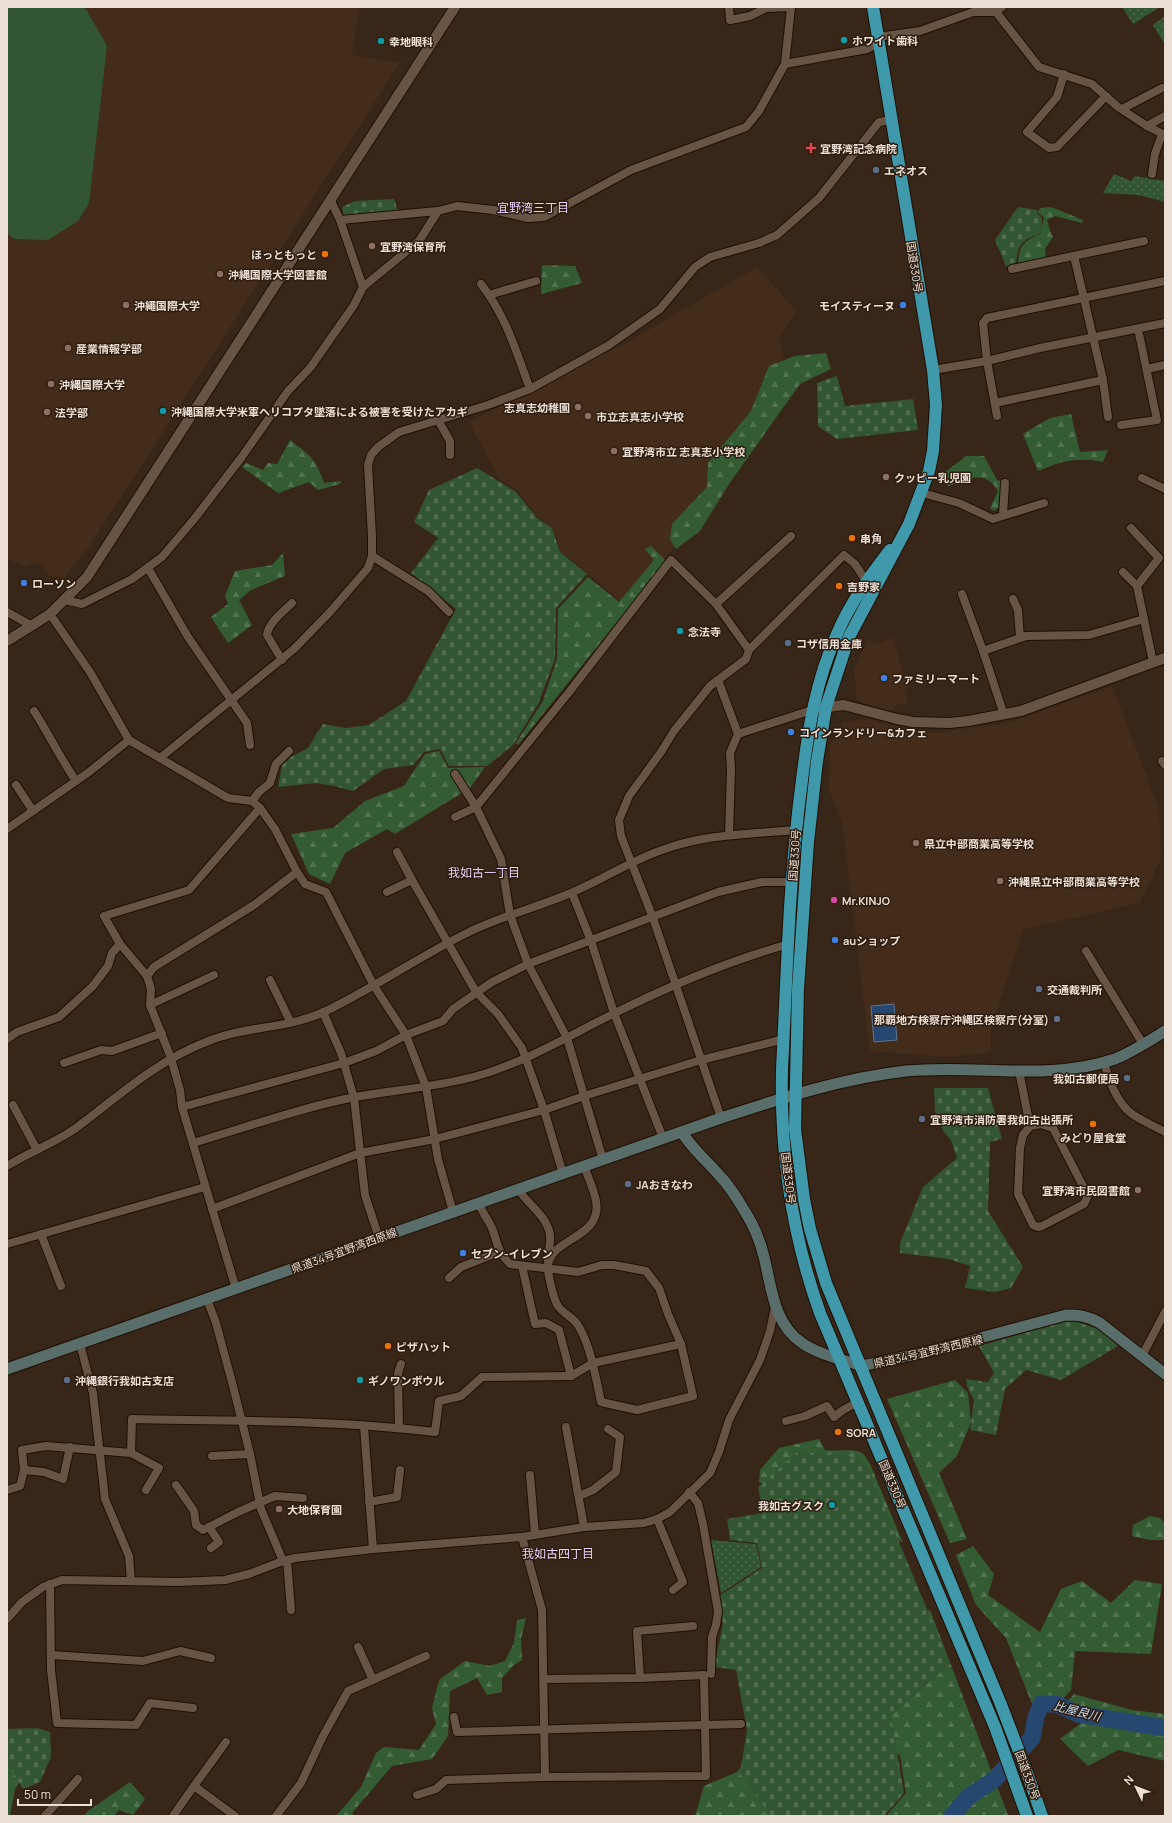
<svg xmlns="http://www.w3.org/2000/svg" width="1172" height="1823" viewBox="0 0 1172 1823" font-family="Manrope,'Noto Sans JP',sans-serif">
<defs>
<pattern id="green-dots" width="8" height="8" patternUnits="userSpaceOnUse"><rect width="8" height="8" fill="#325532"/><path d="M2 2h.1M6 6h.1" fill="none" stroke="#506d4f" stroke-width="1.8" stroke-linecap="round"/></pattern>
<pattern id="forest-firs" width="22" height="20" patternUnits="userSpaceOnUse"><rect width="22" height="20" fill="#335c33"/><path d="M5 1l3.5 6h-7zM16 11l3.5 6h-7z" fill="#517350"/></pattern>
<pattern id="cemetery-stones" width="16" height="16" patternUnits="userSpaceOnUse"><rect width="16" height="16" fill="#325532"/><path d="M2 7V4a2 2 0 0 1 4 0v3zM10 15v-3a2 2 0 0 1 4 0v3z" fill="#506d4f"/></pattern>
</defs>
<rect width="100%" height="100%" fill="#382718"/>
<g fill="#432c19">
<polygon points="7,7 360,7 352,55 400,63 89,547 64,578 50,576 42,566 34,563 25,567 7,558"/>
<polygon points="757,267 797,311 779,339 789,386 630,608 561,552 553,528 537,517 518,491 500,480 469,422 622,345"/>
<polygon points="893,638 906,683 907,704 896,704 893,710 887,711 858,700 855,695 856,689 854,669 867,640 879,644"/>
<polygon points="1112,686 1159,808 1161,858 1140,903 1024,929 991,1030 991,1052 948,1057 870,1051 842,823 829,789 830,745 844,722 863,719 925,733 950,733 953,730 995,725 1016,720"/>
</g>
<g fill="url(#green-dots)">
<polygon points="1122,7 1160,7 1133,24"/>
<polygon points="1165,16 1165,45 1153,25"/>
<polygon points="1114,174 1131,181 1135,176 1165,181 1165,202 1139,195 1103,193"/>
<polygon points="711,1540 756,1544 761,1567 721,1593"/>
</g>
<g fill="url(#forest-firs)">
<path d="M1051 207 1083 220 1082 223 1055 216 1047 220 1050 231 1053 237 1045 249 1046 258 1018 265C1019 244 1024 242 1041 233L1044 217 1038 213 1040 208Z"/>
<polygon points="542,265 575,266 582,283 541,294"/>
<polygon points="826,353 831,369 800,384 729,484 700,531 676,549 670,539 672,524 707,487 708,463 751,411 769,366 795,356"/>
<path d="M1071 414 1080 452 1108 450 1103 462C1077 457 1061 461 1038 471L1023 434 1050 418Z"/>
<path d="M290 440C310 455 316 459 324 483L341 481 340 484 318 490 309 482 278 493 242 467 246 463 263 470 268 463 277 464Z"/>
<path d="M966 456H984L997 480 1001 481 1005 503 994 511 990 508 998 491C984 468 969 480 948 486L943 480 944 473Z"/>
<polygon points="651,546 666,561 518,745 516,743 543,701 557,659 558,609 588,577 619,602 654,560 645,549"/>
<polygon points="283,553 285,576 251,590 239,600 252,625 228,643 211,617 228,604 225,596 235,571 272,565"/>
<polygon points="439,751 448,768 485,767 470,788 395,834 387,829 345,853 330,884 309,874 291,834 333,828 365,801 404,786 425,754"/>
<polygon points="955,1380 968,1393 971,1422 957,1456 939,1473 967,1539 950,1543 887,1399"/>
<path d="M819 1439 825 1450C835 1452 854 1448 862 1453 865 1455 868 1461 870 1464L903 1543 887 1533 759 1482 760 1470 779 1448Z"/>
<polygon points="1150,1516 1160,1518 1165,1524 1165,1540 1150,1540 1132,1536 1133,1525"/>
<polygon points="973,1546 994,1574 988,1595 1040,1632 1061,1589 1082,1581 1111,1603 1135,1580 1162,1584 1151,1654 1075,1651 1071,1690 1053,1710 1032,1704 1006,1638 976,1605 956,1555"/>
<polygon points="930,1610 1008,1815 1007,1816 886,1816 906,1793 900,1755 852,1733 919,1614"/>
<polygon points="526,1618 521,1639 522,1660 514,1665 502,1678 502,1692 487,1695 477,1678 450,1691 448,1736 432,1759 392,1766 352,1813 354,1816 336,1816 361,1787 376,1753 384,1747 419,1750 436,1724 432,1708 439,1680 465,1661 490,1666 505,1661 514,1643 517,1620"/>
<polygon points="1074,1694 1132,1710 1165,1714 1165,1761 1118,1750 1088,1766 1060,1739 1081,1723 1060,1709"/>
<polygon points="7,1755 20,1782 15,1789 10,1816 7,1816"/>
<polygon points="745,1762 795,1816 695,1816 704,1786 737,1772"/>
<polygon points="130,1782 145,1799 133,1815 119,1810 114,1816 84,1816 88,1811"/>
</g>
<g fill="url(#cemetery-stones)">
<polygon points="394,199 398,212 344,217 342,207 355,201"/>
<path d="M1018 207 1038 210 1037 213 1042 218V232C1023 241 1018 242 1016 264L1006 266 995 240Z"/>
<polygon points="837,376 845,406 913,399 918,430 837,439 818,426 817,383"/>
<polygon points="477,468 516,492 537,518 552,528 560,552 587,574 556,608 555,659 538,704 513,745 487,766 449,766 440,749 424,752 413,765 384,769 353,791 334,786 316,783 278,787 282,765 291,757 308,748 323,724 346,728 369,725 406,701 456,609 411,573 438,538 414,522 429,490"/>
<polygon points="934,1088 988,1088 1002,1139 990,1142 988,1211 1023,1267 1011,1288 995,1292 965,1288 970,1266 949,1259 900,1253 900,1243 923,1187 957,1158 951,1140 944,1132 935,1112"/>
<polygon points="1071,1320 1101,1330 1118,1346 1061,1380 1026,1370 1005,1389 996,1435 970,1430 974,1400 967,1387 966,1379 988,1382 994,1373 979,1346"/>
<polygon points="798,1452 846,1455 866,1463 950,1664 891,1716 904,1793 884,1816 771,1816 740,1773 747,1730 736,1670 714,1667 723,1624 719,1596 762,1568 757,1543 730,1540 727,1519 763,1513 758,1487"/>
<polygon points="37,1728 50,1732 51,1757 40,1782 23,1789 7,1762 7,1729"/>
</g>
<polygon fill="#325532" points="10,7 79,7 86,9 107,46 89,203 78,221 48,240 14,239 7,233 7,8"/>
<polygon fill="#254770" stroke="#60748e" points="894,1004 897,1040 874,1042 871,1006"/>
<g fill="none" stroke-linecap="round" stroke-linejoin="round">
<polyline stroke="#254770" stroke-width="17" points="952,1816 968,1797 994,1780 1032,1738 1036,1717 1041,1704 1056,1704 1078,1714 1165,1728"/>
<defs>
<g id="minor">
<polyline points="729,7 730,20 750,16 766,8 791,7"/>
<polyline points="996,12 1039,67 1092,84 1118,107 1147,126 1165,135"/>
<polyline points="878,37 920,31 973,12 996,12 1002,7"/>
<polyline points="785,64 867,49 879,43"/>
<polyline points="1064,74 1057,97 1027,132 1049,148 1057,147 1106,96"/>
<polyline points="1122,109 1162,88"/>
<polyline points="1147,126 1165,116"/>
<polyline points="1152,174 1155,154 1162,134"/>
<polyline points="340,220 438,211 457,206 493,210 528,218 544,217 631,170 746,127 759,111 785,64 791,7"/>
<polyline points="1074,256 1103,380"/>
<polyline points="1012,269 1144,241"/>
<path d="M481 284C506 316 516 351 530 389"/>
<polyline points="363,287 419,241 438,211"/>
<polyline points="489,295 536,281"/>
<polyline points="1147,369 1165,365"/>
<polyline points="933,370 987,361 1040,348 1165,323"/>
<polyline points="995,403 1103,380 1108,417"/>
<polyline points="997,416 987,361 983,323 987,318 1165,281"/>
<polyline points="438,420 450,441 450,455"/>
<polyline points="1121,425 1157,420 1138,329"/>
<polyline points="1142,478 1165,489"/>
<polyline points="922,493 959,503 993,519 1044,503"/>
<polyline points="1003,515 1005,483"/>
<polyline points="1131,528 1159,558 1137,586 1153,662"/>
<polyline points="372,556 428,591 449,612"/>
<polyline points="148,568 188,637 247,723 250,745"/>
<polyline points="1123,572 1137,586"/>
<polyline points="962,594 983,651"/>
<polyline points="1013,599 1018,610 1020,638"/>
<polyline points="65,600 82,604 132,579 162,557 195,518 241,458 288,391 310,368 354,305 363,287 340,220 330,199"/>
<polyline points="7,612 32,626"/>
<polyline points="50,614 90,672 129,740 228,798 252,801 260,808 275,829 297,872 305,884 326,892 374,986 406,1035 426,1087 438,1159 453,1212"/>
<polyline points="749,650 716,604 791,536"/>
<path d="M282 660 267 635C268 623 284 611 292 603"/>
<polyline points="718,680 738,734 730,753 731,769 729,835"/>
<path d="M34 711C49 734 60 758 76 781"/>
<polyline points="1004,715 983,651 1026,636 1089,635 1144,619"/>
<polyline points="738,734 812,710"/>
<polyline points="160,758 294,649 330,612 368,568 372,556 372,536 368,465 371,455 378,447 399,432 488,405 530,389 609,345 660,309 695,267 710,257 759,243 777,235 819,198 879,122 891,120"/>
<polyline points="1162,761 1165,765"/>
<polyline points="455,774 476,807 501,859 510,915 528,964 567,1038 603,1160"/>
<polyline points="16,785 33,811"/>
<polyline points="252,801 259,792 270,783 276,764 289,751"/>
<polyline points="455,817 476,807 570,691 671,560 716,604"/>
<polyline points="7,829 89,772 129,740"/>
<polyline points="397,852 412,880"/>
<polyline points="387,892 412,880 476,992 498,1014 522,1048 544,1110 563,1174"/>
<polyline points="572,893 591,941 614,1013 663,1138"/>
<polyline points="1086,951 1143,1044"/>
<polyline points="147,976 120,944 104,916 189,890 260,808"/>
<polyline points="270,980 290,1021"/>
<polyline points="150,1005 214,975"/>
<polyline points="323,1012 341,1053 354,1098 365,1195 379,1238"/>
<polyline points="7,1039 17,1032 59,1017 93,986 108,966 112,953 120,944"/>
<path d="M1104 1062C1109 1080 1116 1102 1132 1114 1142 1121 1154 1126 1165 1132"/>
<polyline points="64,1063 101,1050 112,1051 162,1033"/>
<polyline points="1019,1071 1030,1126 1041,1124 1053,1128 1086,1192 1087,1198 1084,1204 1042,1226 1038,1227 1033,1225 1018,1194 1020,1148 1023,1135 1030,1126"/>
<polyline points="13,1105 37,1150"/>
<polyline points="182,1107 344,1063 376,1051 406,1035 443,1021 453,1009 492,982 528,964 718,892 762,882 792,882"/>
<polyline points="721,1118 653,918 621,836 619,820 629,796 661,752 674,731 710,686 746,659 749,650 844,555 855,564 866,581 869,583"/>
<path d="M193 1143C247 1127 300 1108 355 1097 395 1090 437 1087 477 1076 526 1062 570 1035 615 1013 671 985 728 961 789 944"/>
<path d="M7 1166C29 1152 55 1143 76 1128 119 1096 155 1062 206 1042 243 1026 287 1029 324 1012 374 988 420 956 469 932 502 916 538 907 571 893 602 880 630 861 662 850 704 834 751 834 795 830"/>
<path d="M584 1166C588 1177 594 1189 596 1201 603 1238 551 1238 548 1265 547 1272 554 1301 558 1306 563 1314 575 1318 579 1327 591 1347 596 1379 601 1402L637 1410 693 1396 681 1344"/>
<path d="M518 1189C528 1205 547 1215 550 1235 551 1241 548 1253 548 1260"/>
<path d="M479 1203C482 1213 488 1219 492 1228 498 1244 497 1251 510 1264L578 1272 602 1265H614L646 1271 659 1288 668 1314 681 1344 593 1363 571 1376 559 1330 546 1323 535 1324 522 1266"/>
<polyline points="212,1209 360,1153 435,1139 544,1110 584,1096 701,1060 784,1039"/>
<polyline points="41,1234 61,1286"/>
<polyline points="7,1244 205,1187"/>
<polyline points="449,1278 461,1267 499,1252"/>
<polyline points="236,1289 182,1107 180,1090 171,1058 150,1005 151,989 147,976 154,967 254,905 297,872"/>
<polyline points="207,1299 216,1323 233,1386 250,1454 261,1509 283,1561"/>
<polyline points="80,1344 93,1393 105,1499 129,1556 131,1581"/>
<polyline points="1142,1356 1165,1312"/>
<polyline points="786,1421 805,1416 827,1406 834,1417 843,1410 858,1402"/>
<polyline points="364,1426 373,1549"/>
<polyline points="566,1427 584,1527"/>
<polyline points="399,1428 398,1373 401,1364"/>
<polyline points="131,1453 159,1468 146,1490"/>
<polyline points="212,1456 250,1454"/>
<polyline points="24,1470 44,1472 63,1479 70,1447"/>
<polyline points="530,1475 535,1534"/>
<polyline points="176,1485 194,1511 196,1525 203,1530 238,1512 275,1496 303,1498"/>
<path d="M7 1490 20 1486 24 1470 22 1450 46 1446 131 1453 132 1419C233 1421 335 1420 435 1432L439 1401 461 1396 482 1377 571 1376"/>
<polyline points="689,1492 698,1503 703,1524 718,1611 716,1625 712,1637 711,1674"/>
<polyline points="579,1496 593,1490 616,1472 620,1437 608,1429"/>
<polyline points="369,1502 397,1497 400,1470"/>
<polyline points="657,1519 683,1582 673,1590"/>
<polyline points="209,1527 219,1542 211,1548"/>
<polyline points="522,1537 542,1610 545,1777"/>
<polyline points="287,1560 291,1610"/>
<polyline points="50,1584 51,1670 57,1723 136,1725 150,1703 193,1708"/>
<polyline points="7,1619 22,1602 43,1587 62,1580 179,1582 225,1580 249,1574 283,1561 295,1558 373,1549 522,1537 584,1527 644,1523 657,1519 670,1512 710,1473 719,1452 729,1420 760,1360 770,1331 775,1307"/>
<polyline points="358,1647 373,1680"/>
<polyline points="51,1655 143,1661 180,1651 211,1658"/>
<polyline points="640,1678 637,1631 693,1626"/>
<polyline points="454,1717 457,1732 741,1724"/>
<polyline points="226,1742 194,1786 235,1816"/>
<polyline points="417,1795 436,1789 446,1780 545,1777 706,1776 704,1675 640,1678 544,1679"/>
<polyline points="45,1816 78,1779"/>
<polyline points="173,1816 194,1786"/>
<polyline points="276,1816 301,1783 322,1738 348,1691 426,1656"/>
</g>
<g id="tertiary">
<polyline points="7,641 50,614 87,577 455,7"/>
<polyline points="820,708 844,705 897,719 913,722 949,723 968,721 1021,711 1165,658"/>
</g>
<g id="secondary">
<path d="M682 1132C691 1148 707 1161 719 1175 729 1185 737 1198 744 1210 753 1224 760 1240 764 1257 772 1288 773 1323 802 1343 818 1354 840 1359 859 1365H866L935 1350 1066 1315C1079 1315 1088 1316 1100 1323L1165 1374"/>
<path d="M7 1369 721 1118C782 1098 843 1078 906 1071 976 1064 1047 1082 1115 1059 1132 1052 1149 1041 1165 1031"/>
</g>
<g id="trunk">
<polyline points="873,7 933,370 936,405 933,451 929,471 909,524 849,637 826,707 817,761 808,842 798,989 795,1129 804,1199 810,1229 826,1283 1000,1702 1025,1767 1042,1816"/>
<path d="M890 550C870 576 850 603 837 634 816 680 808 730 802 780 789 876 787 973 782 1069 780 1151 792 1235 820 1313L995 1727 1027 1816"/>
</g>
</defs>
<use href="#minor" stroke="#1f0f03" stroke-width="10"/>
<use href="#tertiary" stroke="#1f0f03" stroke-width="12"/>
<use href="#secondary" stroke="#1f0f03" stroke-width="13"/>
<use href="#trunk" stroke="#1f0f03" stroke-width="14"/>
<use href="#minor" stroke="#685444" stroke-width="8"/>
<use href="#tertiary" stroke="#685444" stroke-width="10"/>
<use href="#secondary" stroke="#596e6b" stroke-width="11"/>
<use href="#trunk" stroke="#4098ab" stroke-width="12"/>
</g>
<g fill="#0f9aa8" stroke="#2e1d0f" stroke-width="1.5">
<circle cx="844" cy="40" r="4"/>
<circle cx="381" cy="41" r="4"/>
<circle cx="163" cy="411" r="4"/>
<circle cx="680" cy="631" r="4"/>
<circle cx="360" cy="1380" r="4"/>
<circle cx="832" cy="1505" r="4"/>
</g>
<path fill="#e0444e" stroke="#2e1d0f" stroke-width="1.5" d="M809 142h4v4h4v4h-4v4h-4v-4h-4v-4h4z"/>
<g fill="#5c6f8a" stroke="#2e1d0f" stroke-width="1.5">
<circle cx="876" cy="170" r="4"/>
<circle cx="788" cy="643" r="4"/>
<circle cx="1039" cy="989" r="4"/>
<circle cx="1057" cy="1019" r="4"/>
<circle cx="1127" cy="1078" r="4"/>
<circle cx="922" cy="1119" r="4"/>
<circle cx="628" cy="1184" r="4"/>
<circle cx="67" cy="1380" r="4"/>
</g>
<g fill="#8d6e63" stroke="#2e1d0f" stroke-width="1.5">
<circle cx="372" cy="246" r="4"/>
<circle cx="220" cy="274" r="4"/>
<circle cx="126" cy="305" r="4"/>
<circle cx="68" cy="348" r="4"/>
<circle cx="51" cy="384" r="4"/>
<circle cx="578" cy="407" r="4"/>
<circle cx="47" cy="412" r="4"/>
<circle cx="588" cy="416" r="4"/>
<circle cx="614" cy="451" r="4"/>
<circle cx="886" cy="477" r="4"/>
<circle cx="916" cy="843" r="4"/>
<circle cx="1000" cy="881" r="4"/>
<circle cx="1138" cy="1190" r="4"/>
<circle cx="279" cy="1509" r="4"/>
</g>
<g fill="#e8710a" stroke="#2e1d0f" stroke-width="1.5">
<circle cx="325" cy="254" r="4"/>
<circle cx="852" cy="538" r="4"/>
<circle cx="839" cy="586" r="4"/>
<circle cx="1093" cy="1124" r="4"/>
<circle cx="388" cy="1346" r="4"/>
<circle cx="838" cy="1432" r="4"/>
</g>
<g fill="#3f7fe0" stroke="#2e1d0f" stroke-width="1.5">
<circle cx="903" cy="305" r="4"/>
<circle cx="24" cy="583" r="4"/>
<circle cx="884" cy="678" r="4"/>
<circle cx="791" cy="732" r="4"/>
<circle cx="835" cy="940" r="4"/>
<circle cx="463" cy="1253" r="4"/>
</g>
<circle fill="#d1479c" stroke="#2e1d0f" stroke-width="1.5" cx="834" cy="900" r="4"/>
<g text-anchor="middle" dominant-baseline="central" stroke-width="3" stroke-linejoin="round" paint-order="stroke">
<g font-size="11" font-weight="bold" fill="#eaded5" stroke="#2e1d0f" text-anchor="start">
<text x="852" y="40">ホワイト歯科</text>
<text x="389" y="41">幸地眼科</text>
<text x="820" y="148">宜野湾記念病院</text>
<text x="884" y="170">エネオス</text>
<text x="380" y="246">宜野湾保育所</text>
<text x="317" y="254" text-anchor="end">ほっともっと</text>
<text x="228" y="274">沖縄国際大学図書館</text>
<text x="134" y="305">沖繩国際大学</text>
<text x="895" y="305" text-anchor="end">モイスティーヌ</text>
<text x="76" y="348">産業情報学部</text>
<text x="59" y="384">沖縄国際大学</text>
<text x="570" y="407" text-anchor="end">志真志幼稚園</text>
<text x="171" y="411">沖縄国際大学米軍ヘリコプタ墜落による被害を受けたアカギ</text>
<text x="55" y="412">法学部</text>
<text x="596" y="416">市立志真志小学校</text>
<text x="622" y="451">宜野湾市立 志真志小学校</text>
<text x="894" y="477">クッピー乳児園</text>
<text x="860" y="538">串角</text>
<text x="32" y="583">ローソン</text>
<text x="847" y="586">吉野家</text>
<text x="688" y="631">念法寺</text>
<text x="796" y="643">コザ信用金庫</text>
<text x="892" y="678">ファミリーマート</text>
<text x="799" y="732">コインランドリー&amp;カフェ</text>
<text x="924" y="843">県立中部商業高等学校</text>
<text x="1008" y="881">沖縄県立中部商業高等学校</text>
<text x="842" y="900">Mr.KINJO</text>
<text x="843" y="940">auショップ</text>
<text x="1047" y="989">交通裁判所</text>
<text x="1049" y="1019" text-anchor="end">那覇地方検察庁沖縄区検察庁(分室)</text>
<text x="1119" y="1078" text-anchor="end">我如古郵便局</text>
<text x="930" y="1119">宜野湾市消防署我如古出張所</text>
<text x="1093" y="1137" text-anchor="middle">みどり屋食堂</text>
<text x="636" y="1184">JAおきなわ</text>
<text x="1130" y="1190" text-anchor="end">宜野湾市民図書館</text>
<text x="471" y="1253">セブン-イレブン</text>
<text x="396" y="1346">ピザハット</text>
<text x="75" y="1380">沖縄銀行我如古支店</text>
<text x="368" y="1380">ギノワンボウル</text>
<text x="846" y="1432">SORA</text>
<text x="824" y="1505" text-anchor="end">我如古グスク</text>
<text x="287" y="1509">大地保育園</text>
</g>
<g font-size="11" fill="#eaded5" stroke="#2e1d0f">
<text transform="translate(915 267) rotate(81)">国道330号</text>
<text transform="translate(794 855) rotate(-86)">国道330号</text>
<text transform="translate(789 1178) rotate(83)">国道330号</text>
<text transform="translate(344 1250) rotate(-20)">県道34号宜野湾西原線</text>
<text transform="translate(928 1351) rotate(-13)">県道34号宜野湾西原線</text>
<text transform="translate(893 1484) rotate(67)">国道330号</text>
<text transform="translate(1028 1775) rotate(70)">国道330号</text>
</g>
<g font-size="12" fill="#e4d0f9" stroke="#2e1d0f">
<text x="533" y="207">宜野湾三丁目</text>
<text x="484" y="872">我如古一丁目</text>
<text x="558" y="1553">我如古四丁目</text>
</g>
<g font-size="12" font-style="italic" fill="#c6dcf7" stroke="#2e1d0f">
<text transform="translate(1077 1711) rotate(14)">比屋良川</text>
</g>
</g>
<rect width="1172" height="1823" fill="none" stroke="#eaded5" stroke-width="16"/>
<g transform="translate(1136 1787) rotate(313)" stroke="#2e1d0f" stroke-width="3" paint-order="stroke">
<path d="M0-3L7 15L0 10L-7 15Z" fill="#eaded5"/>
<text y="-6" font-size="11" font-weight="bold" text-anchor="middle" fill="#eaded5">N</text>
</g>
<path d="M18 1799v6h73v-6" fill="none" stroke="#eaded5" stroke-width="2"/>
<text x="24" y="1799" font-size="12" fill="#eaded5" stroke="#2e1d0f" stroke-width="3" paint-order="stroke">50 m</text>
</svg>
